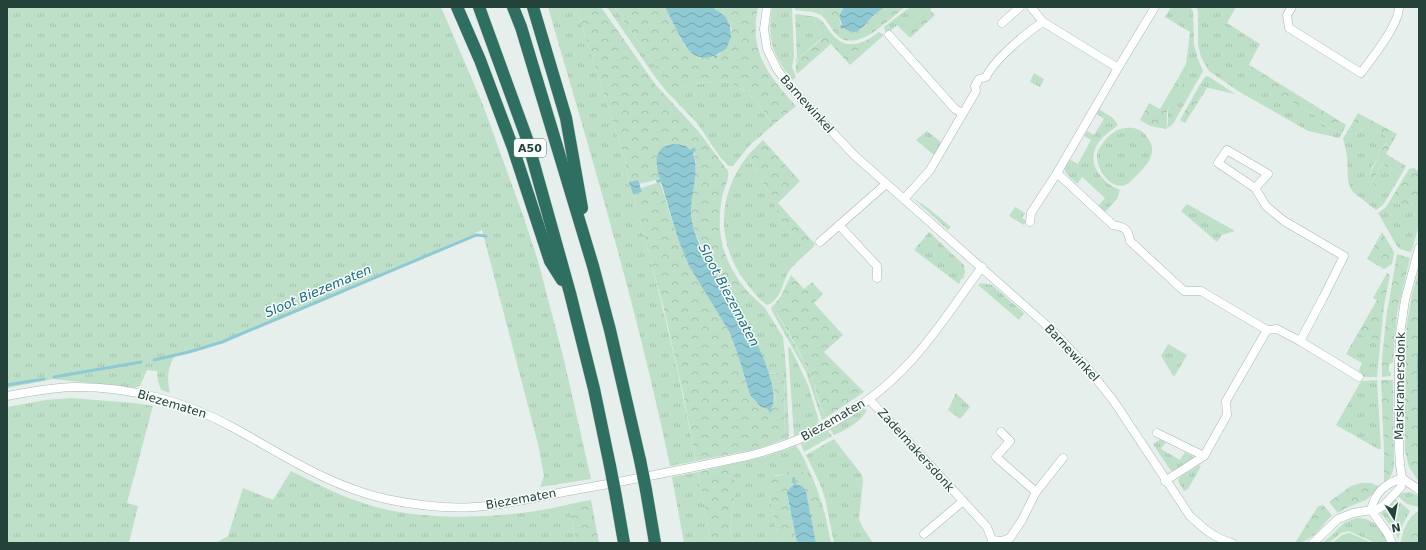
<svg xmlns="http://www.w3.org/2000/svg" width="1426" height="550" viewBox="0 0 1426 550" font-family="'DejaVu Sans',sans-serif">
<defs>
<pattern id="grass-tufts" width="24" height="20" patternUnits="userSpaceOnUse"><rect width="24" height="20" fill="#bfe0c8"/><path d="M3 7l-1-3M5 7V3M7 7l1-3M15 17l-1-3M17 17v-4M19 17l1-3" fill="none" stroke="#a4c1ad"/></pattern>
<pattern id="forest-crowns" width="20" height="18" patternUnits="userSpaceOnUse"><rect width="20" height="18" fill="#bfe0c8"/><path d="M2 6a3 3 0 1 1 6 0M12 15a3 3 0 1 1 6 0" fill="none" stroke="#a4c1ad"/></pattern>
<pattern id="water-waves" width="16" height="10" patternUnits="userSpaceOnUse"><rect width="16" height="10" fill="#8ec9d4"/><path d="M0 5q4-4 8 0t8 0" fill="none" stroke="#74a5ad"/></pattern>
</defs>
<rect width="100%" height="100%" fill="#e6efeb"/>
<g fill="url(#grass-tufts)">
<path d="M7 7H441L483 105 524 218 538 261 564 360 591 479 540 487 544 476 538 444 482 230C422 256 364 284 304 309 261 327 220 344 175 355 167 369 167 378 170 393L161 390 158 381 157 371 147 370 140 386 135 388 53 379 7 388Z"/>
<path d="M548 7H576L625 160 629 182C656 274 678 367 696 461L670 466C638 311 592 159 548 7Z"/>
<polygon points="607,7 614,7 660,73 681,88 692,84 728,81 756,100 773,125 749,146 733,166 729,166 720,157 697,123 667,92 655,77"/>
<path d="M772 7H792L794 56 792 67 796 77 793 80C772 56 767 38 772 7Z"/>
<polygon points="795,7 822,7 821,15 813,12 795,10"/>
<path d="M910 7H926L927 9C922 19 909 22 904 32L897 25 887 34 885 31 884 27Z"/>
<polygon points="1171,7 1190,7 1193,11 1194,44 1198,59 1203,71 1173,124 1166,129 1168,124 1168,110 1181,77 1177,80 1186,64 1190,32 1165,17"/>
<polygon points="1196,7 1236,7 1227,23 1260,44 1246,70 1249,76 1313,114 1328,128 1342,133 1339,138 1308,131 1238,91 1209,71 1201,57 1198,45 1198,11"/>
<polygon points="797,14 816,17 814,20 822,35 822,38 802,55 795,63 797,57 795,15"/>
<polygon points="1034,73 1044,79 1040,87 1030,82"/>
<polygon points="1208,76 1235,94 1199,86 1205,77"/>
<path d="M1099 109 1113 118 1118 125C1111 131 1102 136 1097 145 1086 163 1102 183 1120 190L1117 199 1105 212 1098 206 1105 198 1082 177 1077 184 1066 173 1063 165 1069 159 1078 164 1091 140 1084 136 1087 131 1094 135 1104 119 1097 114Z"/>
<path d="M1371 126 1386 136 1387 142 1378 152 1379 158 1372 166 1368 182 1376 185 1371 183 1382 164 1401 175 1383 205 1376 210 1353 192 1350 187 1348 180 1347 156 1343 138 1346 134C1355 137 1362 128 1371 126Z"/>
<path d="M1125 128C1134 127 1142 129 1147 137 1162 155 1141 171 1129 183 1113 194 1096 170 1097 155 1098 149 1102 144 1106 139 1112 133 1117 129 1125 128Z"/>
<polygon points="927,131 941,142 934,155 916,140"/>
<path d="M749 154 753 166 766 188 772 196 780 221 802 243 813 247C805 256 794 263 788 273 782 284 781 300 767 305 758 299 751 289 744 280 715 240 718 192 749 154Z"/>
<path d="M1419 194V225L1412 250 1410 252 1400 249 1397 246 1378 213 1386 207 1391 199C1398 206 1407 206 1415 204Z"/>
<polygon points="913,198 928,208 951,227 948,230"/>
<polygon points="1187,204 1235,231 1222,235 1217,242 1181,211"/>
<polygon points="1015,207 1025,213 1022,218 1027,221 1024,225 1009,216"/>
<polygon points="929,232 964,265 965,272 963,279 961,279 959,284 914,250"/>
<polygon points="981,283 992,285 1024,313 1019,320 978,285"/>
<path d="M749 293 765 308 783 337 786 368 789 434 788 439H785L784 374 771 373 769 374 751 331 737 307C744 305 747 300 749 293Z"/>
<path d="M774 305 773 308C788 331 801 355 812 379 817 392 818 407 827 417L822 420 806 372 772 311 771 308Z"/>
<path d="M1358 333 1380 345 1377 377H1363C1357 372 1359 370 1362 363L1346 354Z"/>
<polygon points="1168,344 1187,355 1174,377 1161,356"/>
<polygon points="790,347 808,385 819,421 817,423 818,425 794,436 788,348"/>
<polygon points="1377,380 1381,449 1378,449 1336,425 1361,381"/>
<polygon points="956,393 970,407 960,419 948,410"/>
<polygon points="71,398 134,403 153,406 127,503 138,506 129,543 7,543 7,407 46,400"/>
<path d="M864 409 867 410C862 421 846 430 834 435L830 429Z"/>
<polygon points="828,431 832,436 804,452 801,444"/>
<polygon points="834,439 862,475 863,481 859,519 863,528 873,543 834,543 825,499 820,484 806,455"/>
<polygon points="1161,439 1166,442 1161,449 1180,460 1185,452 1195,458 1176,470 1171,471 1153,444"/>
<path d="M796 446C801 452 805 460 808 468 820 493 826 515 831 543H816L810 512 813 513V487L808 475 790 469 784 474 776 475 769 492 779 543H730L731 520 735 490V482L732 464 770 455Z"/>
<polygon points="1199,465 1201,466 1188,489 1184,491 1178,481 1180,477"/>
<path d="M291 471C315 483 340 496 366 504 424 523 511 519 570 504L576 543H216L228 536 243 488 273 500Z"/>
<polygon points="698,472 711,543 684,543 672,477"/>
<polygon points="1410,492 1419,496 1419,507 1407,504 1397,496 1402,493"/>
<polygon points="1395,498 1410,511 1401,528 1398,540 1396,533 1381,513"/>
<path d="M1419 511V520C1408 525 1406 532 1403 543H1401C1402 531 1408 516 1419 511Z"/>
<path d="M1356 518C1372 517 1382 528 1387 543H1375L1349 531 1341 533 1329 543H1323L1344 523Z"/>
<polygon points="1349,533 1352,534 1372,543 1332,543 1342,535"/>
</g>
<g fill="url(#forest-crowns)">
<path d="M576 7H601L655 84 699 132 728 171C730 179 723 190 722 198 715 235 724 264 749 293 747 300 744 305 737 307 725 292 716 274 707 257 699 242 692 229 691 211 690 196 695 181 696 165 696 159 693 154 694 147L690 150 674 144 669 145 656 165 660 179 639 184 638 180 629 182 625 160Z"/>
<path d="M614 7H665C670 16 681 42 687 48 701 61 721 62 728 41 731 35 733 30 730 24 726 16 719 12 712 7H758C749 52 767 74 796 106L773 125 756 100 728 81 692 84 681 88 673 89 660 73Z"/>
<path d="M822 7H844L839 16 840 23 844 28 860 30 873 16 885 7H905C889 19 859 52 839 37 831 31 829 21 821 15Z"/>
<path d="M926 7H933L930 10 935 15 910 38 904 32C909 22 922 19 927 9Z"/>
<path d="M816 17C824 21 826 27 831 33 846 52 863 44 879 32L884 35 850 65 831 44 797 74C790 57 814 49 822 38V35L814 20Z"/>
<polygon points="1248,64 1346,125 1342,133 1328,128 1313,114 1249,77 1246,70"/>
<path d="M1181 77 1184 80C1180 93 1172 98 1168 109 1165 116 1169 122 1166 129L1150 126 1140 120 1149 103 1160 109 1177 80Z"/>
<polygon points="1199,86 1207,88 1185,123 1180,120"/>
<path d="M1358 113 1397 134 1386 154 1406 166 1401 175 1382 164 1371 183 1376 186 1374 189 1368 188C1367 177 1372 167 1379 158L1378 152 1387 143 1386 136 1371 126C1362 128 1355 137 1346 134Z"/>
<polygon points="763,140 800,181 778,203 815,244 813,247 802,243 780,221 772,196 766,188 753,166 749,154"/>
<path d="M1414 168 1419 171V194L1416 204C1407 206 1398 206 1391 199L1409 169Z"/>
<path d="M660 182 678 239 689 266 730 333 739 358 750 395 761 407 768 409C781 403 771 384 769 374L777 373 784 374 785 439 757 449 696 461 684 398 664 309 633 195 642 192 641 188Z"/>
<polygon points="1382,232 1394,252 1392,264 1384,269 1367,259"/>
<polygon points="1397,254 1410,258 1397,313 1393,362 1389,365 1389,372 1391,372 1391,376 1382,377 1382,359 1386,319"/>
<polygon points="1419,269 1419,329 1417,359 1419,482 1409,467 1405,451 1404,359 1407,323 1412,295"/>
<polygon points="1387,273 1390,275 1384,306 1380,345 1358,333 1377,300 1373,298"/>
<path d="M791 275 804 289 812 282 823 294 814 303 843 335 824 352 864 392 827 417C819 407 818 394 813 382 803 357 789 331 773 308L774 305 781 296Z"/>
<polygon points="1381,380 1393,380 1394,467 1391,476 1384,483 1384,451"/>
<polygon points="732,464 735,482 735,490 731,520 730,543 711,543 698,472"/>
<polygon points="790,469 796,469 808,475 820,504 819,509 817,513 813,513 810,512 806,491 796,484 795,477 794,485 787,494 797,543 779,543 769,492 769,482 772,477 784,474"/>
<polygon points="1361,483 1371,483 1381,487 1366,500 1346,508 1338,513 1329,502 1351,486"/>
<polygon points="591,500 599,543 576,543 570,504"/>
<path d="M1323 505 1332 515C1322 526 1311 543 1295 543L1318 506Z"/>
<path d="M1419 520V543H1403C1406 532 1408 525 1419 520Z"/>
</g>
<g fill="url(#water-waves)">
<path d="M665 7H712L725 16 730 25 731 37 726 49 716 55 717 57 715 58 714 56C693 62 687 49 678 33 674 24 669 16 665 7Z"/>
<path d="M844 7H885C881 10 876 13 872 17 864 25 857 39 844 28L842 29 840 27 842 25 839 16Z"/>
<path d="M677 144 686 146 690 150 694 147 696 150 693 153C700 170 691 192 691 210 691 235 708 261 720 282 728 295 738 307 745 320 754 335 783 395 771 408L772 411 770 413 768 409 761 407 750 395 739 358 730 333 689 266 678 239 661 182 657 183 656 180 660 179C654 162 654 144 677 144Z"/>
<polygon points="638,180 642,192 633,195 629,182"/>
<polygon points="1419,329 1419,460 1418,455 1417,359"/>
<polygon points="795,477 796,484 802,486 806,491 816,543 797,543 787,493 790,488 794,485 792,478"/>
</g>
<g fill="none" stroke-linecap="round" stroke-linejoin="round">
<g stroke="#8ec9d4" stroke-width="3">
<polyline points="154,360 189,352 222,342 476,235 486,236"/>
<polyline points="54,377 141,362"/>
<polyline points="7,385 44,379"/>
</g>
<defs>
<g id="street">
<path d="M767 7 764 29 767 49 777 69 790 87 854 155 1053 331 1084 364 1113 400 1190 516C1203 528 1214 538 1232 543"/>
<path d="M1031 7 1043 22 1118 68 1057 173 1113 225C1125 227 1128 229 1130 241L1184 291H1201L1267 330"/>
<path d="M1292 7 1287 15 1289 28 1361 73C1372 58 1399 25 1399 7"/>
<polyline points="1002,23 1020,7"/>
<polyline points="889,35 955,109 962,113"/>
<polyline points="1118,68 1155,7"/>
<path d="M904 199 930 170 976 91 975 86 979 79 986 77C994 60 1027 32 1043 22"/>
<polyline points="1030,222 1031,213 1057,173"/>
<polyline points="839,225 877,266 877,278"/>
<polyline points="820,242 886,184"/>
<polyline points="1300,341 1359,377"/>
<path d="M7 396C28 392 50 388 72 387 128 386 185 401 234 428 283 455 331 487 386 499 415 505 446 509 474 507 506 505 538 497 569 491 627 481 685 469 743 457 806 443 866 410 910 362 937 333 958 299 982 267"/>
<polyline points="869,399 987,527 992,540 991,543"/>
<polyline points="1001,432 1010,441 996,457 1036,492"/>
<polyline points="1157,433 1204,456"/>
<polyline points="1402,478 1419,490"/>
<polyline points="1165,481 1204,456 1227,415 1226,401 1267,330 1277,329 1300,341 1323,298 1344,256 1284,221 1266,206 1255,188 1218,163 1227,150 1268,174 1255,188"/>
<polyline points="924,534 962,502"/>
<polyline points="992,540 1002,541 1010,538 1022,520 1036,492 1063,458"/>
<polyline points="1313,543 1338,519 1353,513 1378,509 1383,506 1401,487 1402,478 1400,465 1399,448 1399,362 1400,334 1405,300 1419,248"/>
<path d="M1392 543 1388 534 1371 510C1375 492 1385 484 1402 478"/>
</g>
<g id="highway">
<polyline points="457,7 480,60 513,148 550,261 562,280"/>
<polyline points="479,7 527,139 570,293 594,389 610,466"/>
<polyline points="513,7 521,27 593,266 610,330 640,460"/>
<polyline points="533,7 566,118 582,208"/>
<polyline points="646,490 655,543"/>
<polyline points="616,497 624,543"/>
</g>
</defs>
<use href="#street" stroke="#a8b8b2" stroke-width="9"/>
<use href="#highway" stroke="#c2cac8" stroke-width="13"/>
<use href="#street" stroke="#fff" stroke-width="8"/>
<use href="#highway" stroke="#2f6f62" stroke-width="12"/>
<defs>
<g id="highway-bridge">
<polyline points="640,460 646,490"/>
<polyline points="610,466 616,497"/>
</g>
</defs>
<use href="#highway-bridge" stroke="#c2cac8" stroke-width="13" stroke-linecap="butt"/>
<use href="#highway-bridge" stroke="#2f6f62" stroke-width="12"/>
</g>
<g text-anchor="middle" dominant-baseline="central" stroke-width="3" stroke-linejoin="round" paint-order="stroke">
<rect fill="#f7fbf9" stroke="#637a73" stroke-width="1" x="514" y="139" width="32" height="18" rx="3"/>
<g font-size="11" font-weight="bold" fill="#24423a">
<text x="530" y="148">A50</text>
</g>
<g font-size="12" fill="#24423a" stroke="#f7fbf9">
<text transform="translate(807 104) rotate(48)">Barnewinkel</text>
<text transform="translate(1072 353) rotate(47)">Barnewinkel</text>
<text transform="translate(1400 386) rotate(-89)">Marskramersdonk</text>
<text transform="translate(172 404) rotate(17)">Biezematen</text>
<text transform="translate(833 420) rotate(-30)">Biezematen</text>
<text transform="translate(916 450) rotate(48)">Zadelmakersdonk</text>
<text transform="translate(521 499) rotate(-10)">Biezematen</text>
</g>
<g font-size="13" font-style="italic" fill="#1c6f80" stroke="#f7fbf9">
<text transform="translate(318 291) rotate(-23)">Sloot Biezematen</text>
<text transform="translate(729 295) rotate(62)">Sloot Biezematen</text>
</g>
</g>
<rect width="1426" height="550" fill="none" stroke="#24423a" stroke-width="16"/>
<g transform="translate(1394 518) rotate(169)" stroke="#f7fbf9" stroke-width="3" paint-order="stroke">
<path d="M0-3L7 15L0 10L-7 15Z" fill="#24423a"/>
<text y="-6" font-size="11" font-weight="bold" text-anchor="middle" fill="#24423a">N</text>
</g>
</svg>
